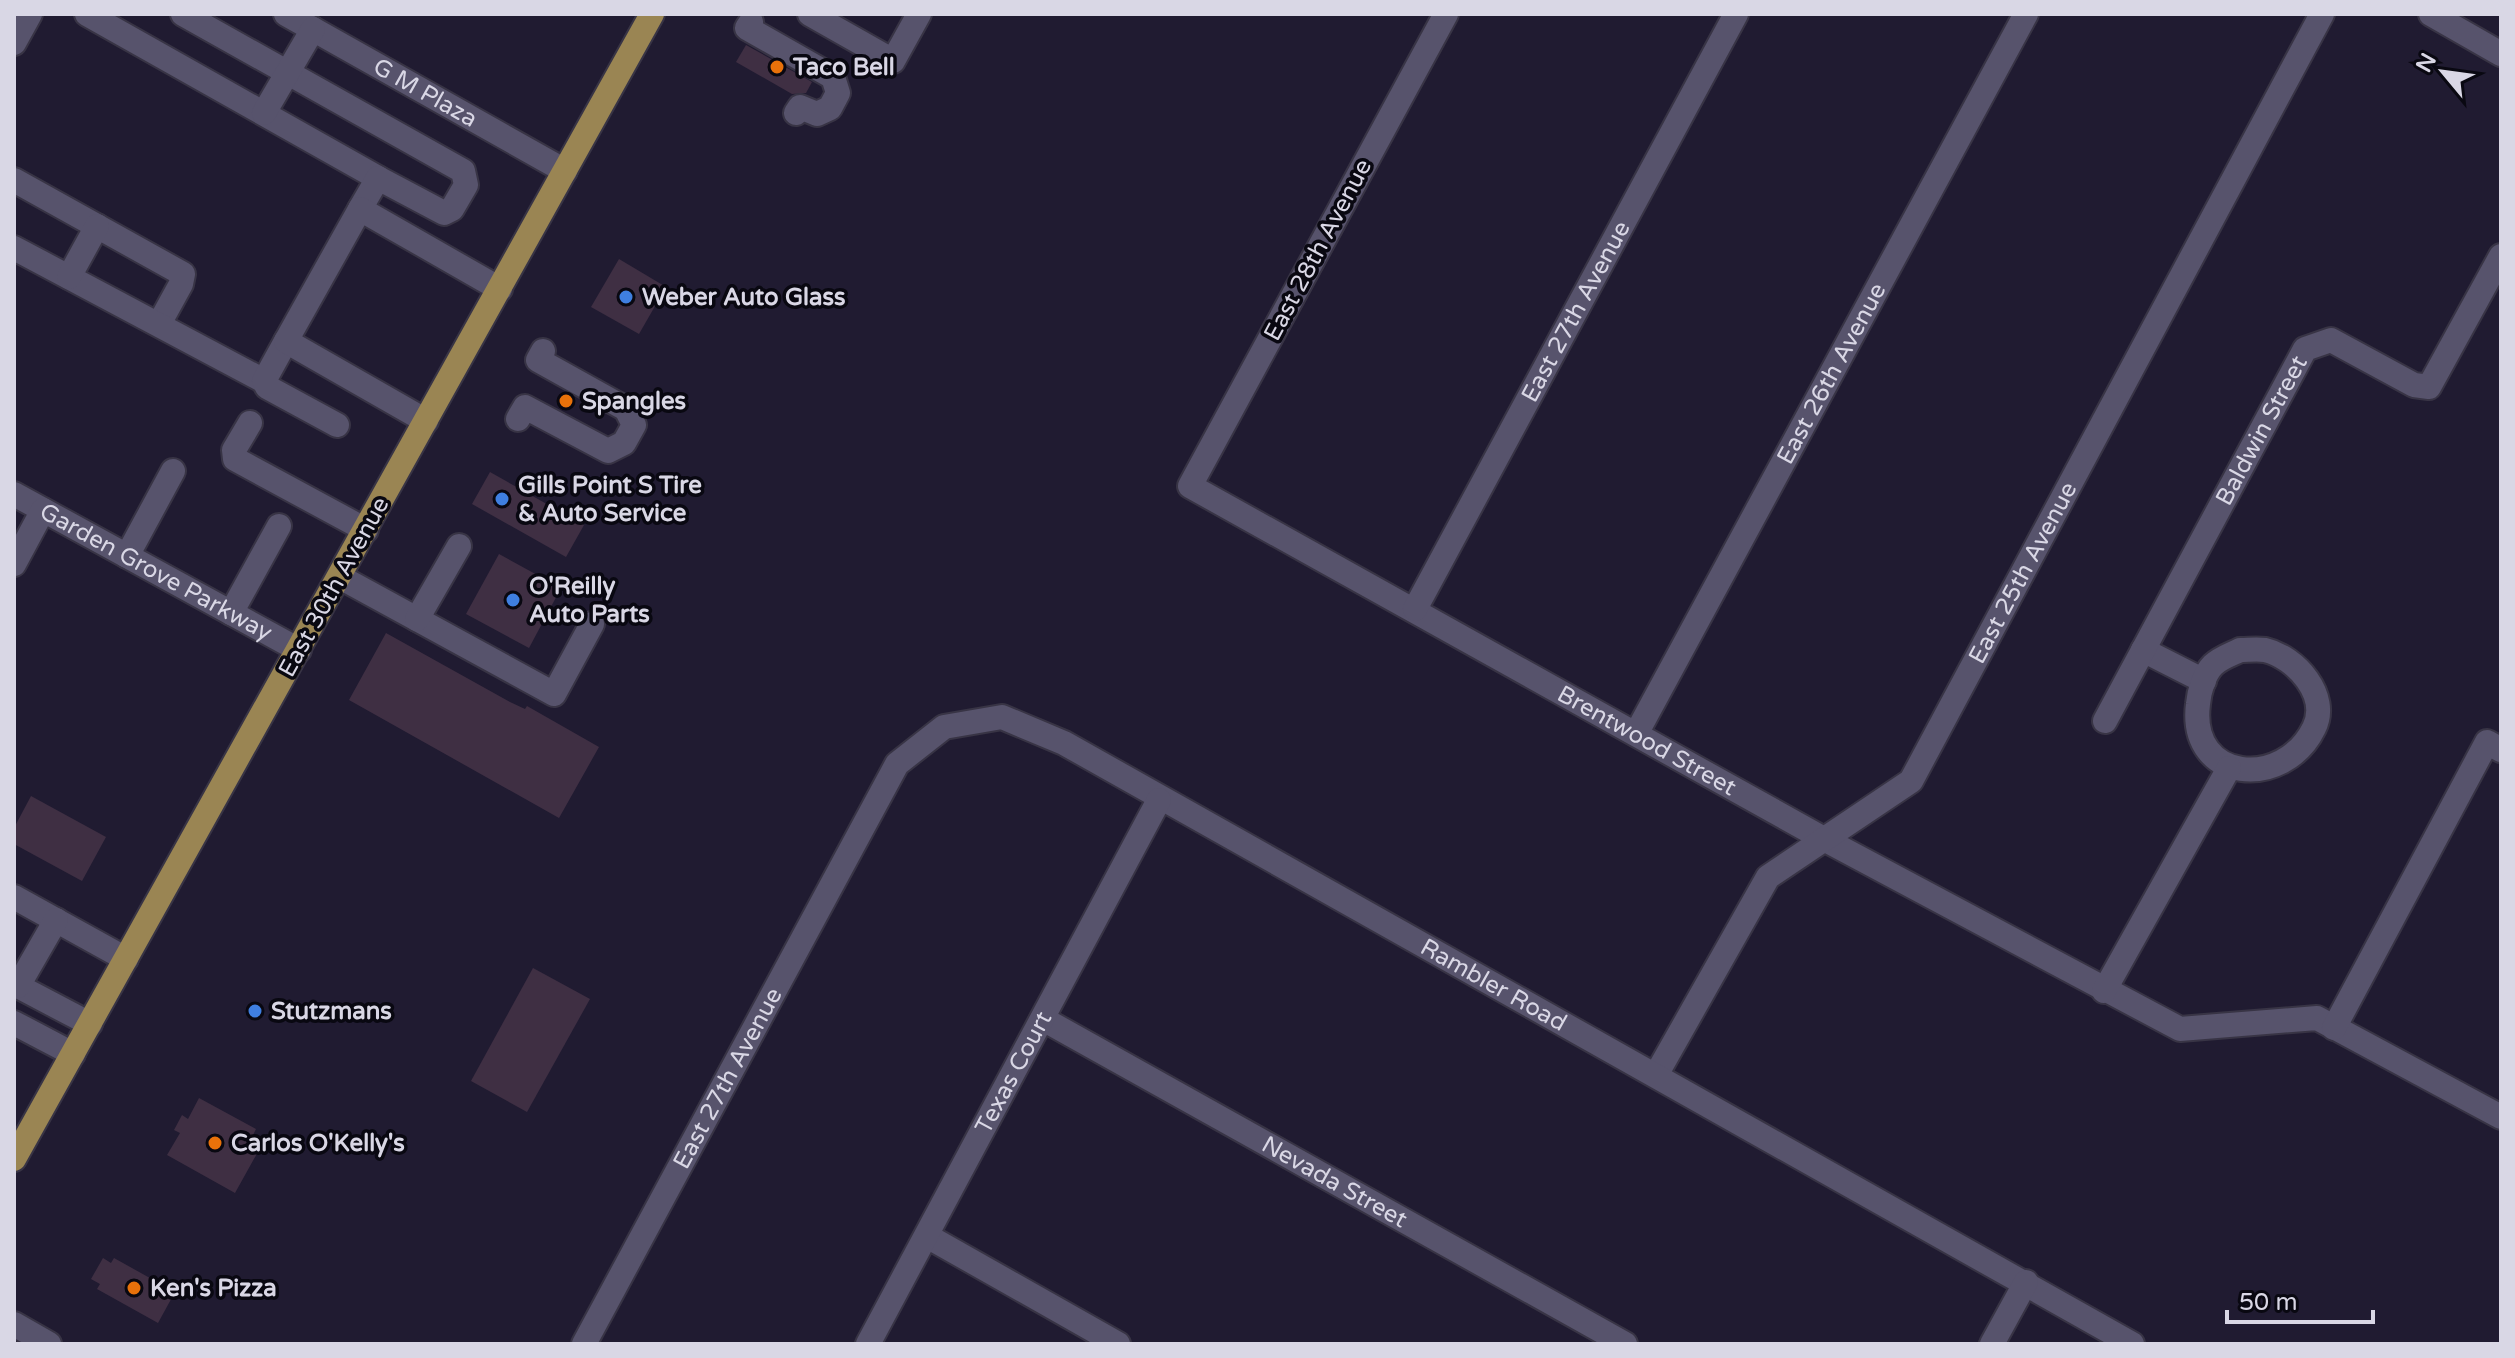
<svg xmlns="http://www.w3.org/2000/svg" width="2515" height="1358" viewBox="0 0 2515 1358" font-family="'Varela Round',sans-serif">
<rect width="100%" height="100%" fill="#201b31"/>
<g fill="#3f2f43">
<polygon points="746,45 812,82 806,93 792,94 736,62"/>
<polygon points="619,259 666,287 639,334 591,307"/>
<polygon points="490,472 584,525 566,557 472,504"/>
<polygon points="499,554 561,588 529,648 466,614"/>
<polygon points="386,633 510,702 525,709 527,706 599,747 559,818 349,700"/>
<polygon points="31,796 106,837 82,881 14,844 14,828"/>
<polygon points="533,968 590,999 527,1112 471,1081"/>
<polygon points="199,1098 256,1129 253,1135 264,1141 235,1193 167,1155 180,1133 174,1130 182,1115 188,1119"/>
<polygon points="103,1258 111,1263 114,1258 175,1292 158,1323 97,1289 100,1284 91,1279"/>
</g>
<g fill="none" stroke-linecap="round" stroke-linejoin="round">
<defs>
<g id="minor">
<polyline points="87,14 378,178"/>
<polyline points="183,14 463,171 466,185 452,209 444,213 378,178 360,209"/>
<path id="s1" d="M286 14 565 171"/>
<polyline points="810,14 893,61 919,14"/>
<path id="s2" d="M1446 14 1190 486 1822 838 2180 1029 2317 1018 2501 1117"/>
<polyline points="2431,14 2501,54"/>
<polyline points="751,22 747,28 833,77 838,93 830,108 817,114 800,107 796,113"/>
<polyline points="14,43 30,14"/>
<polyline points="264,113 313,29"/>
<polyline points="14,180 183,274 181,284 159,324"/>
<polyline points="14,248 264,381"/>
<polyline points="69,277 97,226"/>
<polyline points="286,341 264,381 267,387 337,425"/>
<polyline points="518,419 525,407 608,451 624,443 634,425 626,409 538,360 543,351"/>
<polyline points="426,421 286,341 360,209 500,289"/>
<polyline points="250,423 234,450 235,459 366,530"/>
<path id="s3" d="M14 494 299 650"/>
<polyline points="127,556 173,471"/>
<polyline points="14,564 43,510"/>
<polyline points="340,577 554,694 592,624"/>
<path id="s4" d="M1415 609 1736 14"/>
<polyline points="231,613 279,526"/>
<polyline points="417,619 459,546"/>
<polyline points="2143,650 2204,681"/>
<path d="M2240 650C2248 650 2257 649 2265 650 2296 657 2330 696 2314 728 2284 790 2188 783 2198 704 2199 692 2204 674 2213 665 2220 658 2232 654 2240 650Z"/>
<path id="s5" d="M2105 721 2305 349 2331 340 2414 385 2429 387 2501 256"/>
<path id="s6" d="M1636 734 2026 14"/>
<polyline points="14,897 126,959"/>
<polyline points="14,984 90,1024"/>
<polyline points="18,986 56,920"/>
<polyline points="2104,991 2229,768"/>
<path id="s7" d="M1043 1019 1625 1344"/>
<polyline points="14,1023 73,1054"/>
<polyline points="2334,1028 2487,742 2501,750"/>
<path id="s8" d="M1656 1075 1768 877 1911 781 2322 14"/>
<polyline points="927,1236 1118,1344"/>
<polyline points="14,1324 49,1344"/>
<path id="s9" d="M584 1344 897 764 944 727 1002 717 1064 743 2132 1344"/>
<path id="s10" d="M868 1344 1159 800"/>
<polyline points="1992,1344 2026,1282"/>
</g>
<polyline id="major" points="14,1159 652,14"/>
</defs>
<use href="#minor" stroke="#383445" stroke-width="28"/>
<use href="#major" stroke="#383445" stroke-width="28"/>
<use href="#minor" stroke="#57536c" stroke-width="24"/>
<use href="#major" stroke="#9a8553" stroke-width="24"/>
</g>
<g fill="#e8710a" stroke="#090811" stroke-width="3">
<circle cx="777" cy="67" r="8"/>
<circle cx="566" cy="401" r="8"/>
<circle cx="215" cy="1143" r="8"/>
<circle cx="134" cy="1288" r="8"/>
</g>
<g fill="#3f7fe0" stroke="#090811" stroke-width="3">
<circle cx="626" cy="297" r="8"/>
<circle cx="502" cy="499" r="8"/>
<circle cx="513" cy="600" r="8"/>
<circle cx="255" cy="1011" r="8"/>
</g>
<g text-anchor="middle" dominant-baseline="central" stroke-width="7" stroke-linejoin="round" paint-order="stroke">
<g font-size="24" font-weight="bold" fill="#d9d7e5" stroke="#090811" text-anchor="start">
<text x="793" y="67">Taco Bell</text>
<text x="642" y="297">Weber Auto Glass</text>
<text x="582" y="401">Spangles</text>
<text x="518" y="485">Gills Point S Tire<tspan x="518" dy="28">&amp; Auto Service</tspan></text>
<text x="529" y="586">O'Reilly<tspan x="529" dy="28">Auto Parts</tspan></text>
<text x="271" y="1011">Stutzmans</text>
<text x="231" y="1143">Carlos O'Kelly's</text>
<text x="150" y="1288">Ken's Pizza</text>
</g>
<g font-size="24" fill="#d9d7e5" stroke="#090811">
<text stroke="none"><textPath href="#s1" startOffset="160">G M Plaza</textPath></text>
<text transform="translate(1318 250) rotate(-62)">East 28th Avenue</text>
<text stroke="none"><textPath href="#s4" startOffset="338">East 27th Avenue</textPath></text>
<text stroke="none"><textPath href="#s6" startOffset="410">East 26th Avenue</textPath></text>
<text stroke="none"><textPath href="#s5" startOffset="330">Baldwin Street</textPath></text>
<text stroke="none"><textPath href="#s3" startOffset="162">Garden Grove Parkway</textPath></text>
<text stroke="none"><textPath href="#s8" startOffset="636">East 25th Avenue</textPath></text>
<text transform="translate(334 587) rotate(-61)">East 30th Avenue</text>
<text stroke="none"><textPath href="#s2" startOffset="1060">Brentwood Street</textPath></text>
<text stroke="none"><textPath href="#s9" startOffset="1338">Rambler Road</textPath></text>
<text stroke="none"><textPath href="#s10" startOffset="308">Texas Court</textPath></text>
<text stroke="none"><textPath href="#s9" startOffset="302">East 27th Avenue</textPath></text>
<text stroke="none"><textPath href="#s7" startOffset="334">Nevada Street</textPath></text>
</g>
</g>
<rect width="2515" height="1358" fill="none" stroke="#d9d7e5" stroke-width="32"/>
<g transform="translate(2443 72) rotate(299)" stroke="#090811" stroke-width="6" paint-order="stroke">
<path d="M0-6L14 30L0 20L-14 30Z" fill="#d9d7e5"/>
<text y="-12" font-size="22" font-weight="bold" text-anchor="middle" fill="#d9d7e5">N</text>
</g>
<path d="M2227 1310v12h146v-12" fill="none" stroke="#d9d7e5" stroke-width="4"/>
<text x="2239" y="1310" font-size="24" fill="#d9d7e5" stroke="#090811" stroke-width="6" paint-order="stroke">50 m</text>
</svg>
